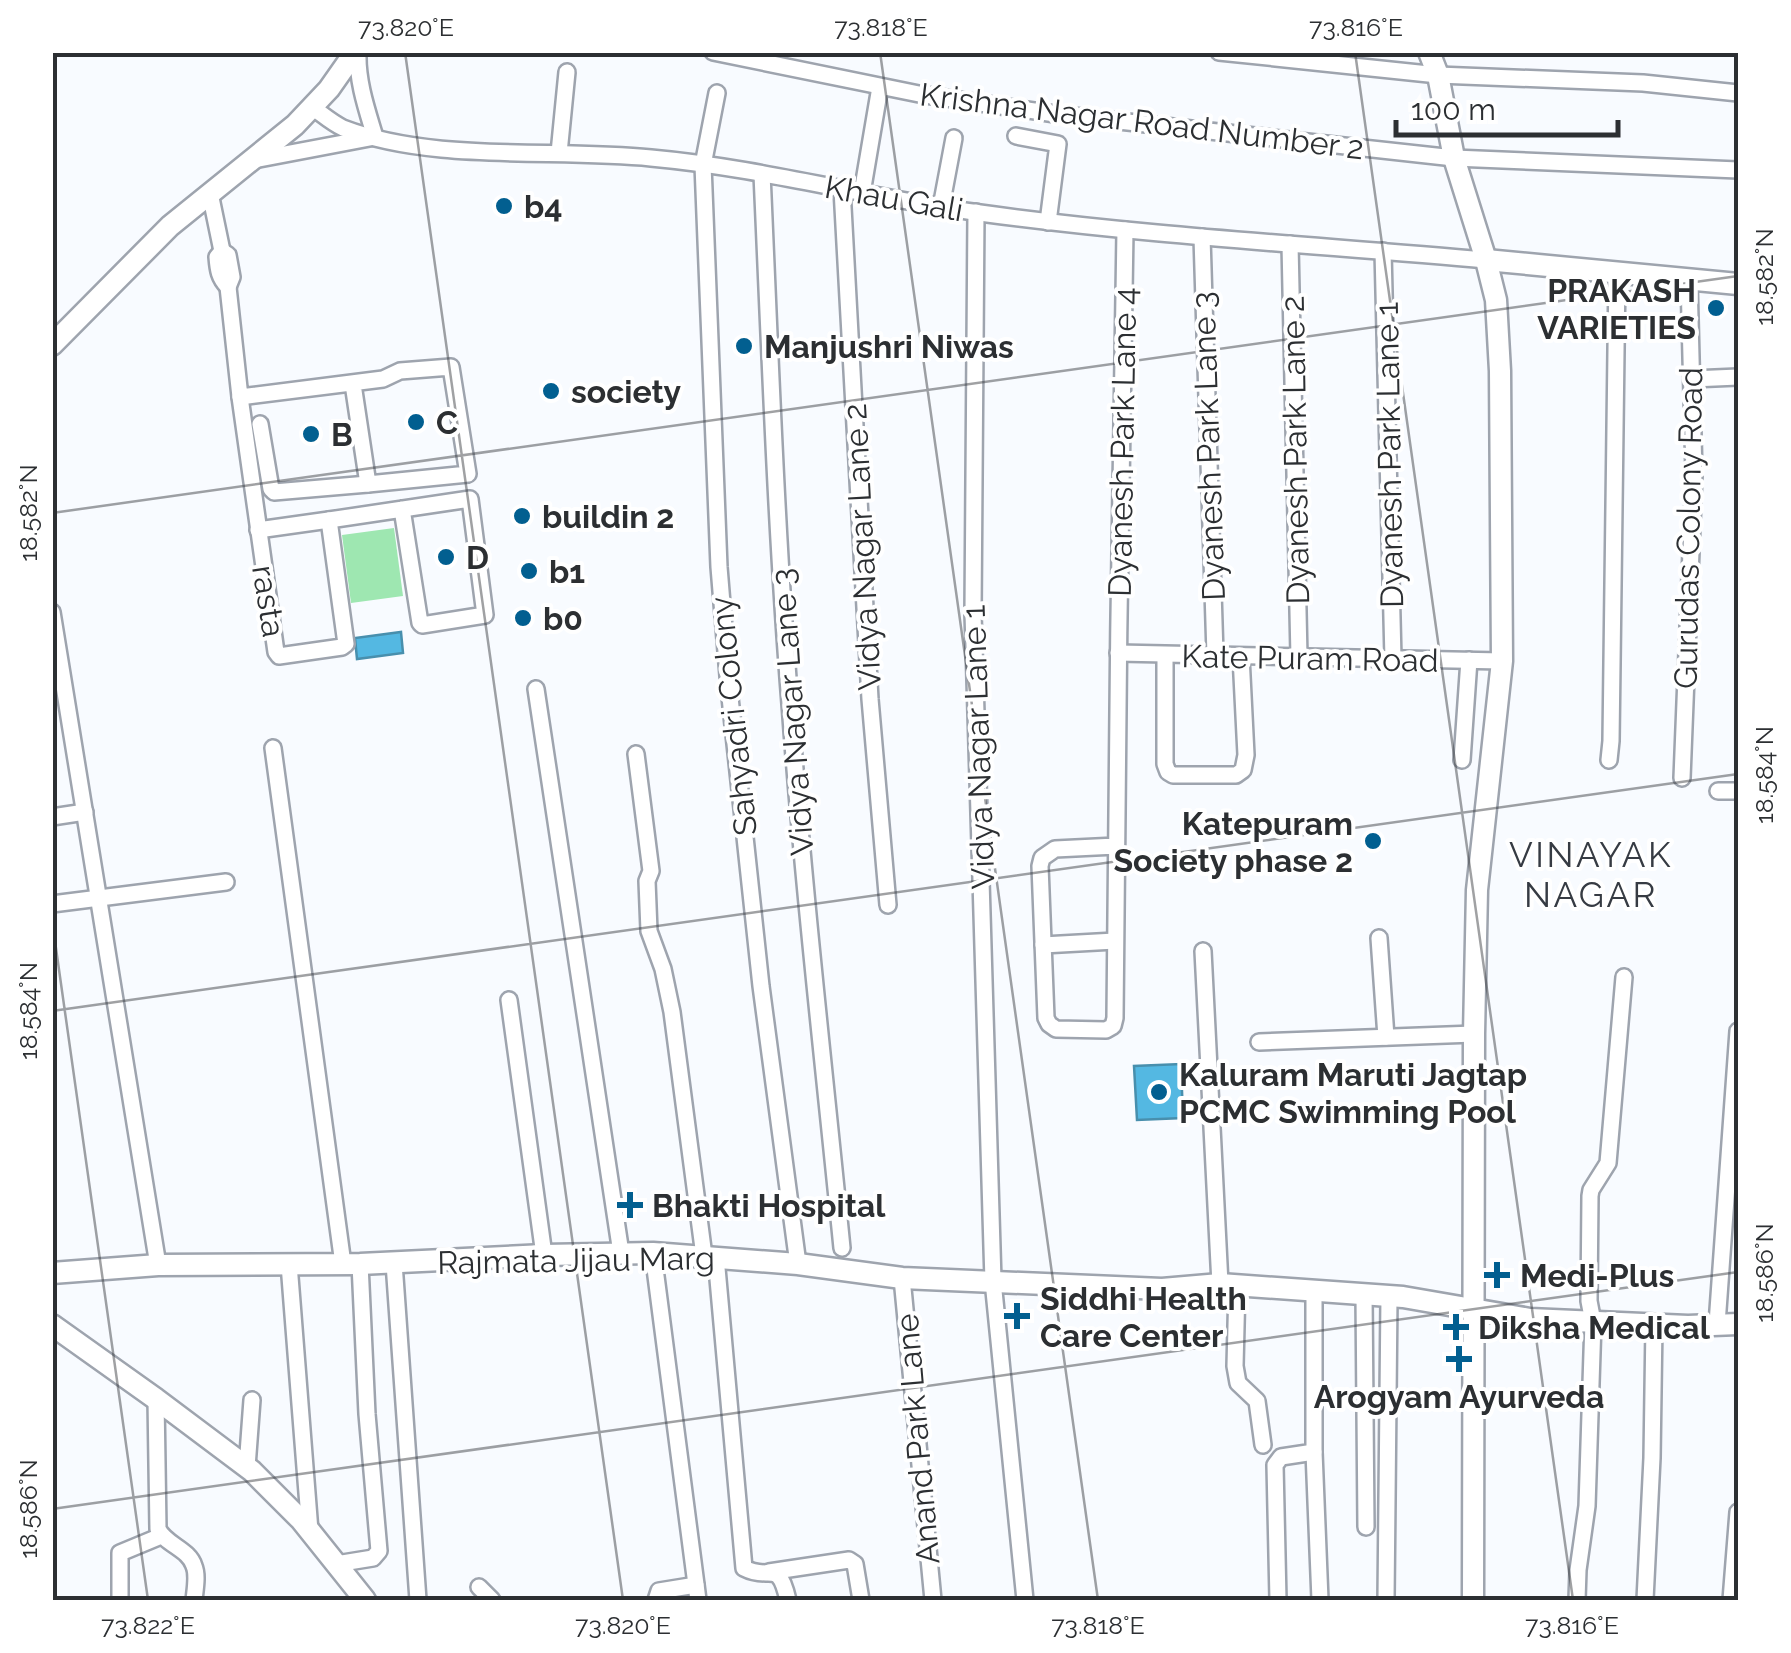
<svg xmlns="http://www.w3.org/2000/svg" width="1791" height="1653" viewBox="0 0 1791 1653" font-family="Raleway,sans-serif">
<rect width="100%" height="100%" fill="#f8fbff"/>
<polygon fill="#9ee7b1" points="394,528 403,596 351,603 342,535"/>
<g fill="#54b8e2" stroke="#488fad" stroke-width="2.5">
<polygon points="401,632 403,653 357,659 355,638"/>
<polygon points="1181,1064 1183,1118 1137,1120 1134,1066"/>
</g>
<g fill="none" stroke-linecap="round" stroke-linejoin="round">
<defs>
<g id="minor">
<polyline points="713,52 919,94 1055,114 1454,158 1738,170"/>
<polyline points="1219,52 1438,75 1643,83 1738,93"/>
<polyline points="717,93 703,165 719,567 729,688 761,986 798,1264"/>
<path d="M312 107C322 114 332 123 343 128 434 163 554 148 651 158 762 168 870 198 980 213 1148 236 1317 245 1486 260"/>
<polyline points="1016,136 1058,144 1048,222"/>
<polyline points="559,153 567,72"/>
<path d="M254 160 375 137C367 110 357 82 358 52"/>
<path d="M762 174C770 351 776 528 790 704 803 886 824 1067 842 1248"/>
<polyline points="842,189 870,699 888,905"/>
<polyline points="210,193 222,251"/>
<polyline points="862,193 880,87"/>
<polyline points="941,207 954,138"/>
<polyline points="976,212 973,613 993,1281 1025,1600"/>
<polyline points="1202,237 1215,655"/>
<polyline points="1290,244 1299,657"/>
<path d="M222 251 228 255 232 277 228 287C219 278 218 270 217 257Z"/>
<polyline points="1383,251 1393,659"/>
<polyline points="228,287 240,397 383,379 400,371 451,367 468,474 368,484 353,384"/>
<polyline points="1692,379 1738,377"/>
<polyline points="240,397 276,652 279,656 342,647 346,644 329,520 470,499 485,615 422,625 420,623 402,509"/>
<polyline points="260,424 271,489 274,492 368,484"/>
<polyline points="258,530 329,520"/>
<polyline points="52,612 158,1265"/>
<polyline points="1118,653 1502,661"/>
<polyline points="1165,656 1165,764 1168,772 1173,775 1236,775 1243,770 1246,755 1241,656"/>
<polyline points="536,689 621,1253"/>
<polyline points="273,748 343,1264"/>
<polyline points="636,754 651,871 647,881 649,931 663,969 672,1012 704,1256"/>
<polyline points="1462,760 1469,660"/>
<polyline points="1609,760 1611,741 1617,272"/>
<polyline points="1682,778 1694,475 1689,279"/>
<polyline points="1718,791 1738,791"/>
<polyline points="52,817 85,812"/>
<path d="M1116 846 1055 849 1042 858 1040 866 1046 1018 1049 1024 1056 1029 1106 1030 1113 1026 1115 1018C1116 755 1121 493 1125 230"/>
<polyline points="52,904 226,882"/>
<polyline points="1379,938 1386,1037"/>
<polyline points="1043,945 1115,941"/>
<polyline points="1203,951 1220,1284"/>
<polyline points="509,1000 544,1255"/>
<polyline points="1259,1042 1474,1034"/>
<polyline points="653,1253 698,1600"/>
<path d="M716 1257 744 1568C771 1582 778 1557 788 1600"/>
<polyline points="394,1263 418,1600"/>
<polyline points="289,1264 310,1531"/>
<polyline points="902,1278 933,1600"/>
<polyline points="1237,1286 1235,1366 1238,1383 1257,1401 1263,1445"/>
<polyline points="1364,1295 1366,1527"/>
<polyline points="1717,1324 1738,1031"/>
<path d="M156 1399 158 1529C166 1545 189 1549 194 1566 198 1575 195 1590 194 1600"/>
<polyline points="1314,1452 1320,1600"/>
<polyline points="247,1467 252,1400"/>
<polyline points="336,1564 373,1558 379,1551 367,1414 360,1264"/>
<polyline points="769,1572 849,1560 855,1564 861,1600"/>
<polyline points="479,1587 492,1600"/>
<polyline points="120,1600 120,1553 161,1536"/>
<polyline points="656,1600 659,1591 696,1585"/>
<polyline points="1278,1600 1275,1465 1281,1457 1314,1452 1314,1292"/>
<polyline points="1386,1600 1389,1297"/>
<polyline points="1577,1600 1578,1570 1587,1506 1593,1322 1589,1301 1590,1196 1591,1190 1608,1163 1624,977"/>
<polyline points="1645,1600 1652,1458 1654,1324"/>
<polyline points="1731,1600 1738,1512"/>
</g>
<g id="tertiary">
<polyline points="1429,52 1438,75 1454,158 1486,260 1496,300 1500,371 1502,661 1477,890 1474,1034 1473,1600"/>
<polyline points="1486,260 1738,284"/>
<polyline points="52,345 170,226 295,125 329,89 355,52"/>
<polyline points="52,1273 158,1265 360,1264 544,1255 653,1253 798,1264 902,1278 1162,1289 1220,1284 1403,1297 1530,1319 1688,1326 1738,1324"/>
<polyline points="52,1325 156,1399 252,1471 301,1520 365,1600"/>
</g>
</defs>
<use href="#minor" stroke="#9ea4ae" stroke-width="20"/>
<use href="#tertiary" stroke="#9ea4ae" stroke-width="25"/>
<use href="#minor" stroke="#fff" stroke-width="15"/>
<use href="#tertiary" stroke="#fff" stroke-width="20"/>
</g>
<path fill="none" stroke="#2c2f32" stroke-width="2.5" stroke-opacity="0.45" d="M405 52 623 1600M880 52 1098 1600M1355 52 1573 1600M52 513 1738 276M52 920 148 1600M52 1011 1738 774M52 1509 1738 1272"/>
<g fill="#025f90" stroke="#fff" stroke-width="4">
<circle cx="504" cy="206" r="10"/>
<circle cx="1716" cy="308" r="10"/>
<circle cx="744" cy="346" r="10"/>
<circle cx="551" cy="391" r="10"/>
<circle cx="416" cy="422" r="10"/>
<circle cx="311" cy="434" r="10"/>
<circle cx="522" cy="516" r="10"/>
<circle cx="446" cy="557" r="10"/>
<circle cx="529" cy="571" r="10"/>
<circle cx="523" cy="618" r="10"/>
<circle cx="1373" cy="841" r="10"/>
<circle cx="1159" cy="1092" r="10"/>
<path d="M625 1190h10v10h10v10h-10v10h-10v-10h-10v-10h10z"/>
<path d="M1492 1260h10v10h10v10h-10v10h-10v-10h-10v-10h10z"/>
<path d="M1012 1301h10v10h10v10h-10v10h-10v-10h-10v-10h10z"/>
<path d="M1451 1312h10v10h10v10h-10v10h-10v-10h-10v-10h10z"/>
<path d="M1454 1344h10v10h10v10h-10v10h-10v-10h-10v-10h10z"/>
</g>
<g text-anchor="middle" dominant-baseline="central" stroke-width="8" stroke-linejoin="round" paint-order="stroke">
<g font-size="32" fill="#2c2f32" stroke="#fff">
<text transform="translate(1142 121) rotate(7)">Krishna Nagar Road Number 2</text>
<text transform="translate(894 198) rotate(10)">Khau Gali</text>
<text transform="translate(1122 442) rotate(-89)">Dyanesh Park Lane 4</text>
<text transform="translate(1208 446) rotate(-92)">Dyanesh Park Lane 3</text>
<text transform="translate(1295 450) rotate(-91)">Dyanesh Park Lane 2</text>
<text transform="translate(1389 455) rotate(-91)">Dyanesh Park Lane 1</text>
<text transform="translate(1688 528) rotate(-89)">Gurudas Colony Road</text>
<text transform="translate(862 547) rotate(-93)">Vidya Nagar Lane 2</text>
<text transform="translate(269 601) rotate(81)">rasta</text>
<text transform="translate(1310 658) rotate(1)">Kate Puram Road</text>
<text transform="translate(792 712) rotate(-94)">Vidya Nagar Lane 3</text>
<text transform="translate(733 716) rotate(-96)">Sahyadri Colony</text>
<text transform="translate(978 747) rotate(-92)">Vidya Nagar Lane 1</text>
<text transform="translate(576 1260) rotate(-1)">Rajmata Jijau Marg</text>
<text transform="translate(917 1439) rotate(-95)">Anand Park Lane</text>
</g>
<g font-size="32" font-weight="bold" fill="#2c2f32" stroke="#fff" text-anchor="start">
<text x="524" y="206">b4</text>
<text x="1696" y="290" text-anchor="end">PRAKASH<tspan x="1696" dy="37">VARIETIES</tspan></text>
<text x="764" y="346">Manjushri Niwas</text>
<text x="571" y="391">society</text>
<text x="436" y="422">C</text>
<text x="331" y="434">B</text>
<text x="542" y="516">buildin 2</text>
<text x="466" y="557">D</text>
<text x="549" y="571">b1</text>
<text x="543" y="618">b0</text>
<text x="1353" y="823" text-anchor="end">Katepuram<tspan x="1353" dy="37">Society phase 2</tspan></text>
<text x="1179" y="1074">Kaluram Maruti Jagtap<tspan x="1179" dy="37">PCMC Swimming Pool</tspan></text>
<text x="652" y="1205">Bhakti Hospital</text>
<text x="1520" y="1275">Medi-Plus</text>
<text x="1040" y="1298">Siddhi Health<tspan x="1040" dy="37">Care Center</tspan></text>
<text x="1478" y="1327">Diksha Medical</text>
<text x="1459" y="1396" text-anchor="middle">Arogyam Ayurveda</text>
</g>
<g font-size="35" letter-spacing="2.5" fill="#363b43" stroke="#fff">
<text x="1591" y="854">VINAYAK<tspan x="1591" dy="40">NAGAR</tspan></text>
</g>
</g>
<rect width="1791" height="1653" fill="none" stroke="#ffffff" stroke-width="110"/>
<path d="M1396 120v15h222v-15" fill="none" stroke="#2c2f32" stroke-width="5"/>
<text x="1411" y="120" font-size="30" fill="#2c2f32" stroke="#ffffff" stroke-width="8" paint-order="stroke">100 m</text>
<rect x="55" y="55" width="1681" height="1543" fill="none" stroke="#2c2f32" stroke-width="4"/>
<g font-size="25" text-anchor="middle" fill="#2c2f32">
<text x="406" y="36">73.820°E</text>
<text x="881" y="36">73.818°E</text>
<text x="1356" y="36">73.816°E</text>
<text transform="translate(1764 277) rotate(-90)" y="9">18.582°N</text>
<text transform="translate(28 513) rotate(-90)" y="9">18.582°N</text>
<text transform="translate(1764 775) rotate(-90)" y="9">18.584°N</text>
<text transform="translate(28 1011) rotate(-90)" y="9">18.584°N</text>
<text transform="translate(1764 1273) rotate(-90)" y="9">18.586°N</text>
<text transform="translate(28 1509) rotate(-90)" y="9">18.586°N</text>
<text x="148" y="1634">73.822°E</text>
<text x="623" y="1634">73.820°E</text>
<text x="1098" y="1634">73.818°E</text>
<text x="1572" y="1634">73.816°E</text>
</g>
</svg>
